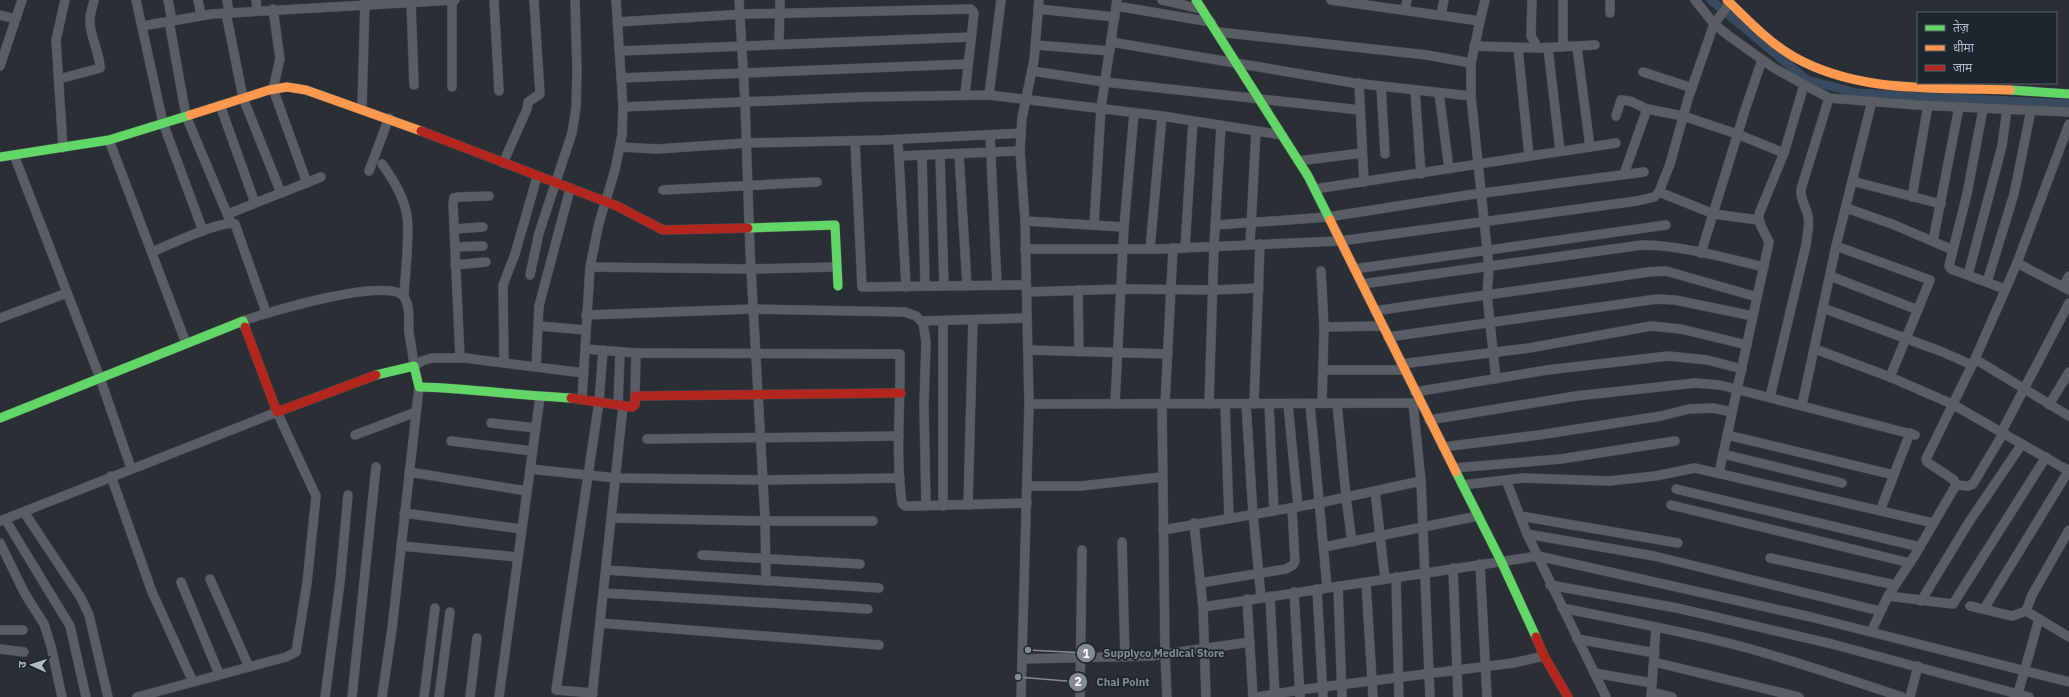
<svg xmlns="http://www.w3.org/2000/svg" width="2069" height="697" viewBox="0 0 2069 697" font-family="'IBM Plex Sans','Noto Sans Devanagari',sans-serif">
<rect width="100%" height="100%" fill="#292f35"/>
<g fill="none" stroke-linecap="round" stroke-linejoin="round">
<polyline stroke="#394a5e" stroke-width="9" points="1711,0 1807,80 1857,93 2069,104"/>
<defs>
<g id="street">
<polyline points="136,0 163,123 203,231"/>
<polyline points="168,0 172,20"/>
<polyline points="198,0 201,15"/>
<polyline points="227,0 229,12"/>
<polyline points="256,0 257,10"/>
<polyline points="494,0 499,91"/>
<polyline points="739,0 745,102 750,251 765,518 766,581"/>
<polyline points="1162,0 1201,9"/>
<polyline points="1331,0 1480,21 1485,0"/>
<polyline points="1532,0 1531,36 1538,48"/>
<polyline points="1695,0 1714,24 1729,36 1774,68 1829,98 1917,105 2069,112"/>
<polyline points="411,2 414,85"/>
<polyline points="1116,6 1211,22"/>
<polyline points="273,9 280,59 273,89 307,183"/>
<polyline points="1038,9 1115,17"/>
<polyline points="1405,10 1407,0"/>
<polyline points="226,13 243,98 281,193"/>
<polyline points="1610,13 1610,0"/>
<polyline points="0,15 16,19"/>
<polyline points="1441,15 1444,0"/>
<polyline points="169,21 186,116 231,223"/>
<polyline points="617,22 746,14 971,9 974,13 965,94"/>
<polyline points="142,26 212,14 455,0"/>
<polyline points="1218,32 1427,55 1471,63"/>
<polyline points="1111,42 1354,83 1471,96 1471,63 1480,21"/>
<polyline points="779,44 780,0"/>
<polyline points="1036,45 1110,51"/>
<polyline points="1474,46 1538,48 1595,45"/>
<polyline points="1563,47 1563,0"/>
<polyline points="1577,47 1590,147"/>
<polyline points="1518,48 1529,156"/>
<polyline points="1548,48 1560,151"/>
<polyline points="620,51 971,37"/>
<polyline points="0,66 22,0"/>
<polyline points="1032,71 1105,82 1360,110"/>
<polyline points="1643,72 1692,88"/>
<polyline points="621,78 968,64"/>
<path d="M59 79 100 68C100 52 89 36 90 19 90 13 93 6 94 0"/>
<polyline points="1359,83 1364,182"/>
<polyline points="1381,86 1385,154"/>
<polyline points="452,87 452,0"/>
<polyline points="1415,90 1421,174"/>
<polyline points="1439,93 1449,169"/>
<polyline points="989,95 1001,0"/>
<polyline points="1471,96 1489,268 1487,295 1496,379"/>
<polyline points="220,105 255,203"/>
<polyline points="623,107 861,97 989,95 1162,116 1282,135"/>
<polyline points="362,108 365,0"/>
<polyline points="1983,109 1967,194 1949,266 1951,269 2005,289"/>
<polyline points="1616,116 1621,100 1630,101 1647,109 1683,116 1737,134 1784,153"/>
<polyline points="990,136 997,285"/>
<polyline points="109,140 186,343"/>
<polyline points="898,140 906,287"/>
<polyline points="855,141 862,287 1026,285"/>
<polyline points="620,147 657,149 746,143 883,140 1021,133"/>
<polyline points="63,148 56,40 65,0"/>
<polyline points="959,154 967,286"/>
<polyline points="14,155 100,378 131,468"/>
<polyline points="922,155 925,286"/>
<polyline points="940,155 944,286"/>
<polyline points="899,156 1020,151"/>
<polyline points="1298,161 1362,153"/>
<polyline points="503,163 527,109 528,102 540,94 534,0"/>
<path d="M382 164C393 179 404 197 407 216 410 239 405 272 404 296"/>
<polyline points="369,171 389,118"/>
<polyline points="1624,174 1647,109"/>
<polyline points="1852,181 1941,204"/>
<polyline points="1315,189 1616,143"/>
<polyline points="663,190 817,182"/>
<polyline points="1659,192 1714,214 1758,220"/>
<polyline points="1912,197 1928,105"/>
<polyline points="1846,208 1892,224 1953,250"/>
<polyline points="228,214 321,177"/>
<polyline points="1025,221 1124,227"/>
<polyline points="1094,225 1101,108 1117,0"/>
<polyline points="1216,225 1328,217 1468,195 1644,172"/>
<polyline points="454,229 483,227"/>
<polyline points="1933,241 1959,107"/>
<polyline points="1250,245 1256,131"/>
<polyline points="1836,246 1930,280 1890,377"/>
<polyline points="455,247 483,246"/>
<polyline points="1185,248 1193,121"/>
<polyline points="1025,249 1159,249 1340,241 1637,201 1654,197 1659,192 1670,164 1688,99 1714,24 1730,3"/>
<polyline points="1150,249 1162,116"/>
<path d="M152 252C169 245 220 220 235 224L266 312"/>
<polyline points="1701,253 1745,110 1762,60"/>
<polyline points="2017,263 2069,290"/>
<polyline points="455,265 486,262"/>
<polyline points="590,267 751,269 836,267"/>
<polyline points="1354,269 1666,225"/>
<polyline points="1321,271 1324,327 1322,403"/>
<polyline points="530,275 539,233 572,133 576,108 577,71 575,0"/>
<polyline points="1968,275 2002,146 2007,109"/>
<polyline points="1830,276 1918,310"/>
<polyline points="1987,282 2014,194 2031,110"/>
<path d="M1362 284 1642 245C1681 245 1726 258 1764 267"/>
<polyline points="2063,287 2069,276"/>
<polyline points="1078,290 1079,352"/>
<polyline points="1027,292 1122,289 1214,290 1259,288"/>
<polyline points="1823,308 1940,351 1972,365"/>
<path d="M1375 311C1466 297 1557 286 1648 272L1666 271 1757 297"/>
<polyline points="586,315 753,309 905,312 916,316 923,323 926,342 924,405 926,506"/>
<polyline points="0,318 67,293"/>
<path d="M243 321C265 313 391 275 404 297 411 307 408 322 409 333 411 344 413 355 414 366L422 361 432 358H465L584 373"/>
<polyline points="921,321 1027,318"/>
<polyline points="539,326 586,330"/>
<polyline points="1324,327 1382,326"/>
<polyline points="1388,337 1657,299 1675,300 1753,316"/>
<polyline points="586,349 636,353"/>
<polyline points="1815,349 1890,377 1952,404 2069,471"/>
<polyline points="1028,350 1168,354"/>
<polyline points="460,358 453,204 454,198 459,197 489,196"/>
<polyline points="1975,359 2069,416"/>
<polyline points="504,363 503,285 515,254 537,177"/>
<polyline points="1401,364 1529,348 1651,326 1681,329 1747,345"/>
<polyline points="536,367 539,306 570,189"/>
<polyline points="1324,370 1404,370"/>
<polyline points="1415,392 1547,370 1668,356 1707,360 1742,369"/>
<path d="M635 396 636 353 900 354C901 404 895 454 902 503L905 506H911L1027 503"/>
<path d="M1770 397 1806 245C1807 235 1810 226 1808 216 1806 206 1800 200 1801 189L1829 98"/>
<polyline points="582,399 590,267 599,223 615,170 622,135 623,107 616,0"/>
<polyline points="1337,403 1346,497 1352,542"/>
<polyline points="1413,403 1421,481 1430,697"/>
<polyline points="1029,404 1025,221 1020,151 1022,118 1034,60 1039,0"/>
<polyline points="1115,404 1124,227 1134,113"/>
<polyline points="1162,404 1165,654 1167,697"/>
<polyline points="1165,404 1173,248"/>
<polyline points="1209,404 1214,246 1221,125"/>
<polyline points="1225,404 1229,518"/>
<polyline points="1246,404 1253,514 1261,597"/>
<polyline points="1254,404 1260,244"/>
<polyline points="1269,404 1274,511"/>
<polyline points="1288,404 1298,507"/>
<polyline points="1310,404 1327,587"/>
<polyline points="618,405 620,352"/>
<polyline points="1802,405 1836,246 1872,101"/>
<polyline points="2049,405 2069,372"/>
<polyline points="1429,420 1576,396 1695,383 1720,385 1915,435"/>
<polyline points="491,423 536,428"/>
<polyline points="2002,431 2069,303"/>
<polyline points="355,435 416,412"/>
<polyline points="1727,435 1894,475"/>
<polyline points="647,439 899,436"/>
<polyline points="451,441 532,451"/>
<polyline points="1443,447 1539,435 1661,416 1689,409 1713,408 1732,412"/>
<polyline points="1723,454 1842,483"/>
<polyline points="1454,468 1561,459 1675,441"/>
<polyline points="530,469 616,478 763,480 900,478"/>
<polyline points="409,472 527,491"/>
<path d="M1719 473 1769 242C1765 232 1758 225 1759 214L1784 153 1804 85"/>
<polyline points="111,476 152,592 193,682"/>
<polyline points="1506,480 1527,534 1606,697"/>
<polyline points="1462,485 1523,478 1609,481 1655,476 1695,468 1933,523"/>
<polyline points="1956,485 1968,486 1973,484 2004,432"/>
<polyline points="1027,486 1081,486 1162,477"/>
<polyline points="1676,489 1920,547"/>
<polyline points="1375,491 1385,579"/>
<polyline points="968,505 973,320"/>
<polyline points="1671,505 1910,563"/>
<polyline points="943,506 943,321"/>
<polyline points="1880,511 1910,433"/>
<polyline points="24,512 81,598 89,615 108,697"/>
<polyline points="404,513 521,529"/>
<polyline points="1520,516 1678,543"/>
<polyline points="612,518 765,521 873,521"/>
<polyline points="5,519 70,626 86,697"/>
<polyline points="0,521 277,412 316,496 307,583 296,652 286,657 137,697"/>
<polyline points="1194,523 1203,607 1206,697"/>
<polyline points="1163,530 1319,503 1421,481"/>
<polyline points="2069,530 2032,595 2026,611 2069,637"/>
<polyline points="1527,534 1654,556 1880,611"/>
<polyline points="1122,542 1125,657"/>
<polyline points="0,543 25,594 44,624 51,646 62,697"/>
<polyline points="401,546 518,557"/>
<polyline points="1324,547 1478,516"/>
<polyline points="702,555 860,564"/>
<polyline points="1770,558 1895,585"/>
<polyline points="1480,564 1487,697"/>
<polyline points="1453,568 1458,697"/>
<polyline points="606,570 879,588"/>
<polyline points="1396,577 1399,697"/>
<polyline points="210,579 249,667"/>
<polyline points="181,582 219,674"/>
<polyline points="1366,582 1373,697"/>
<polyline points="1200,583 1286,569 1293,565 1295,561 1292,508"/>
<polyline points="1550,585 1677,608 1832,644 2029,697"/>
<polyline points="1338,586 1342,697"/>
<polyline points="1317,589 1323,697"/>
<polyline points="1294,592 1300,697"/>
<polyline points="604,593 868,609"/>
<polyline points="1270,596 1275,697"/>
<polyline points="1888,596 1953,604 2046,457"/>
<polyline points="1247,599 1253,697"/>
<polyline points="1921,601 1969,522 2022,444"/>
<polyline points="1970,606 2012,616 2026,611"/>
<polyline points="1203,607 1538,556 1811,617 2069,682"/>
<path d="M1562 608C1621 620 1681 631 1740 646 1795 661 1848 679 1902 697"/>
<polyline points="1984,609 2069,470"/>
<polyline points="600,623 879,645"/>
<polyline points="0,630 23,630"/>
<polyline points="1871,632 1888,596 1915,555 1956,485 1954,480 1927,462 1926,459 1975,359 2017,263 2069,124"/>
<polyline points="1577,639 1655,653"/>
<polyline points="0,649 24,652"/>
<polyline points="1022,659 1151,656 1250,642"/>
<polyline points="1654,662 1799,697"/>
<polyline points="1594,673 1652,683"/>
<polyline points="1652,692 1672,697"/>
<polyline points="593,693 556,690 599,402 603,350"/>
<polyline points="325,697 340,582 348,495"/>
<polyline points="352,697 376,467"/>
<polyline points="382,697 392,629 419,387"/>
<polyline points="424,697 435,608"/>
<polyline points="439,697 450,612"/>
<polyline points="470,697 477,638"/>
<polyline points="499,697 540,397"/>
<polyline points="592,697 623,406"/>
<polyline points="1021,697 1029,404 1420,403"/>
<polyline points="1080,697 1082,550"/>
<polyline points="1258,697 1299,690 1513,663 1544,656"/>
<polyline points="1651,697 1656,627"/>
<polyline points="1910,697 1918,666"/>
<polyline points="2017,697 2039,619"/>
</g>
<g id="fast">
<polyline points="1196,0 1308,176 1330,220"/>
<polyline points="2010,90 2069,94"/>
<polyline points="0,157 109,140 190,115"/>
<polyline points="748,228 835,225 838,286"/>
<path d="M376 375 414 366 419 387C470 388 520 396 571 398"/>
<polyline points="0,418 243,321 245,327"/>
<polyline points="1456,472 1501,561 1536,637"/>
</g>
<g id="slow">
<path d="M1727 0C1748 20 1768 42 1794 57 1860 94 1937 87 2010 90"/>
<polyline points="190,115 269,90 287,87 306,90 421,131"/>
<polyline points="1330,220 1456,472"/>
</g>
<g id="jam">
<polyline points="421,131 617,206 663,230 748,228"/>
<polyline points="245,327 277,412 376,375"/>
<polyline points="571,398 632,407 635,405 635,396 901,393"/>
<polyline points="1536,637 1544,656 1568,697"/>
</g>
</defs>
<use href="#street" stroke="#474b50" stroke-width="10"/>
<use href="#fast" stroke="#474b50" stroke-width="10"/>
<use href="#slow" stroke="#474b50" stroke-width="10"/>
<use href="#jam" stroke="#474b50" stroke-width="10"/>
<use href="#street" stroke="#595d64" stroke-width="9"/>
<use href="#fast" stroke="#63d668" stroke-width="9"/>
<use href="#slow" stroke="#ff974d" stroke-width="9"/>
<use href="#jam" stroke="#b3261e" stroke-width="9"/>
</g>
<path fill="none" stroke="#838a93" stroke-width="1.5" d="M1028 650L1086 653M1018 677L1078 682"/>
<g fill="#838a93" stroke="#1d252f" stroke-width="1.5">
<circle cx="1028" cy="650" r="4"/>
<circle cx="1018" cy="677" r="4"/>
<circle cx="1086" cy="653" r="10"/>
<circle cx="1078" cy="682" r="10"/>
</g>
<g font-size="12" text-anchor="middle" font-weight="bold" fill="#fff">
<text x="1086" y="658">1</text>
<text x="1078" y="686">2</text>
</g>
<g font-size="11" text-anchor="middle" font-weight="bold" fill="#838a93" stroke="#1d252f" stroke-width="3.5" stroke-linejoin="round" paint-order="stroke">
<text x="1164" y="657">Supplyco Medical Store</text>
<text x="1123" y="686">Chai Point</text>
</g>
<rect x="1917" y="12" width="140" height="72" fill="#1d252f" stroke="#59616b"/>
<rect x="1925" y="25" width="20" height="6" fill="#63d668" stroke="#59616b"/>
<text x="1953" y="32" font-size="12" fill="#b3bbc6">तेज़</text>
<rect x="1925" y="45" width="20" height="6" fill="#ff974d" stroke="#59616b"/>
<text x="1953" y="52" font-size="12" fill="#b3bbc6">धीमा</text>
<rect x="1925" y="65" width="20" height="6" fill="#b3261e" stroke="#59616b"/>
<text x="1953" y="72" font-size="12" fill="#b3bbc6">जाम</text>
<g transform="translate(32 665) rotate(273)" stroke="#1d252f" stroke-width="3" paint-order="stroke">
<path d="M0-3L7 15L0 10L-7 15Z" fill="#b3bbc6"/>
<text y="-6" font-size="11" font-weight="bold" text-anchor="middle" fill="#b3bbc6">उ</text>
</g>
</svg>
